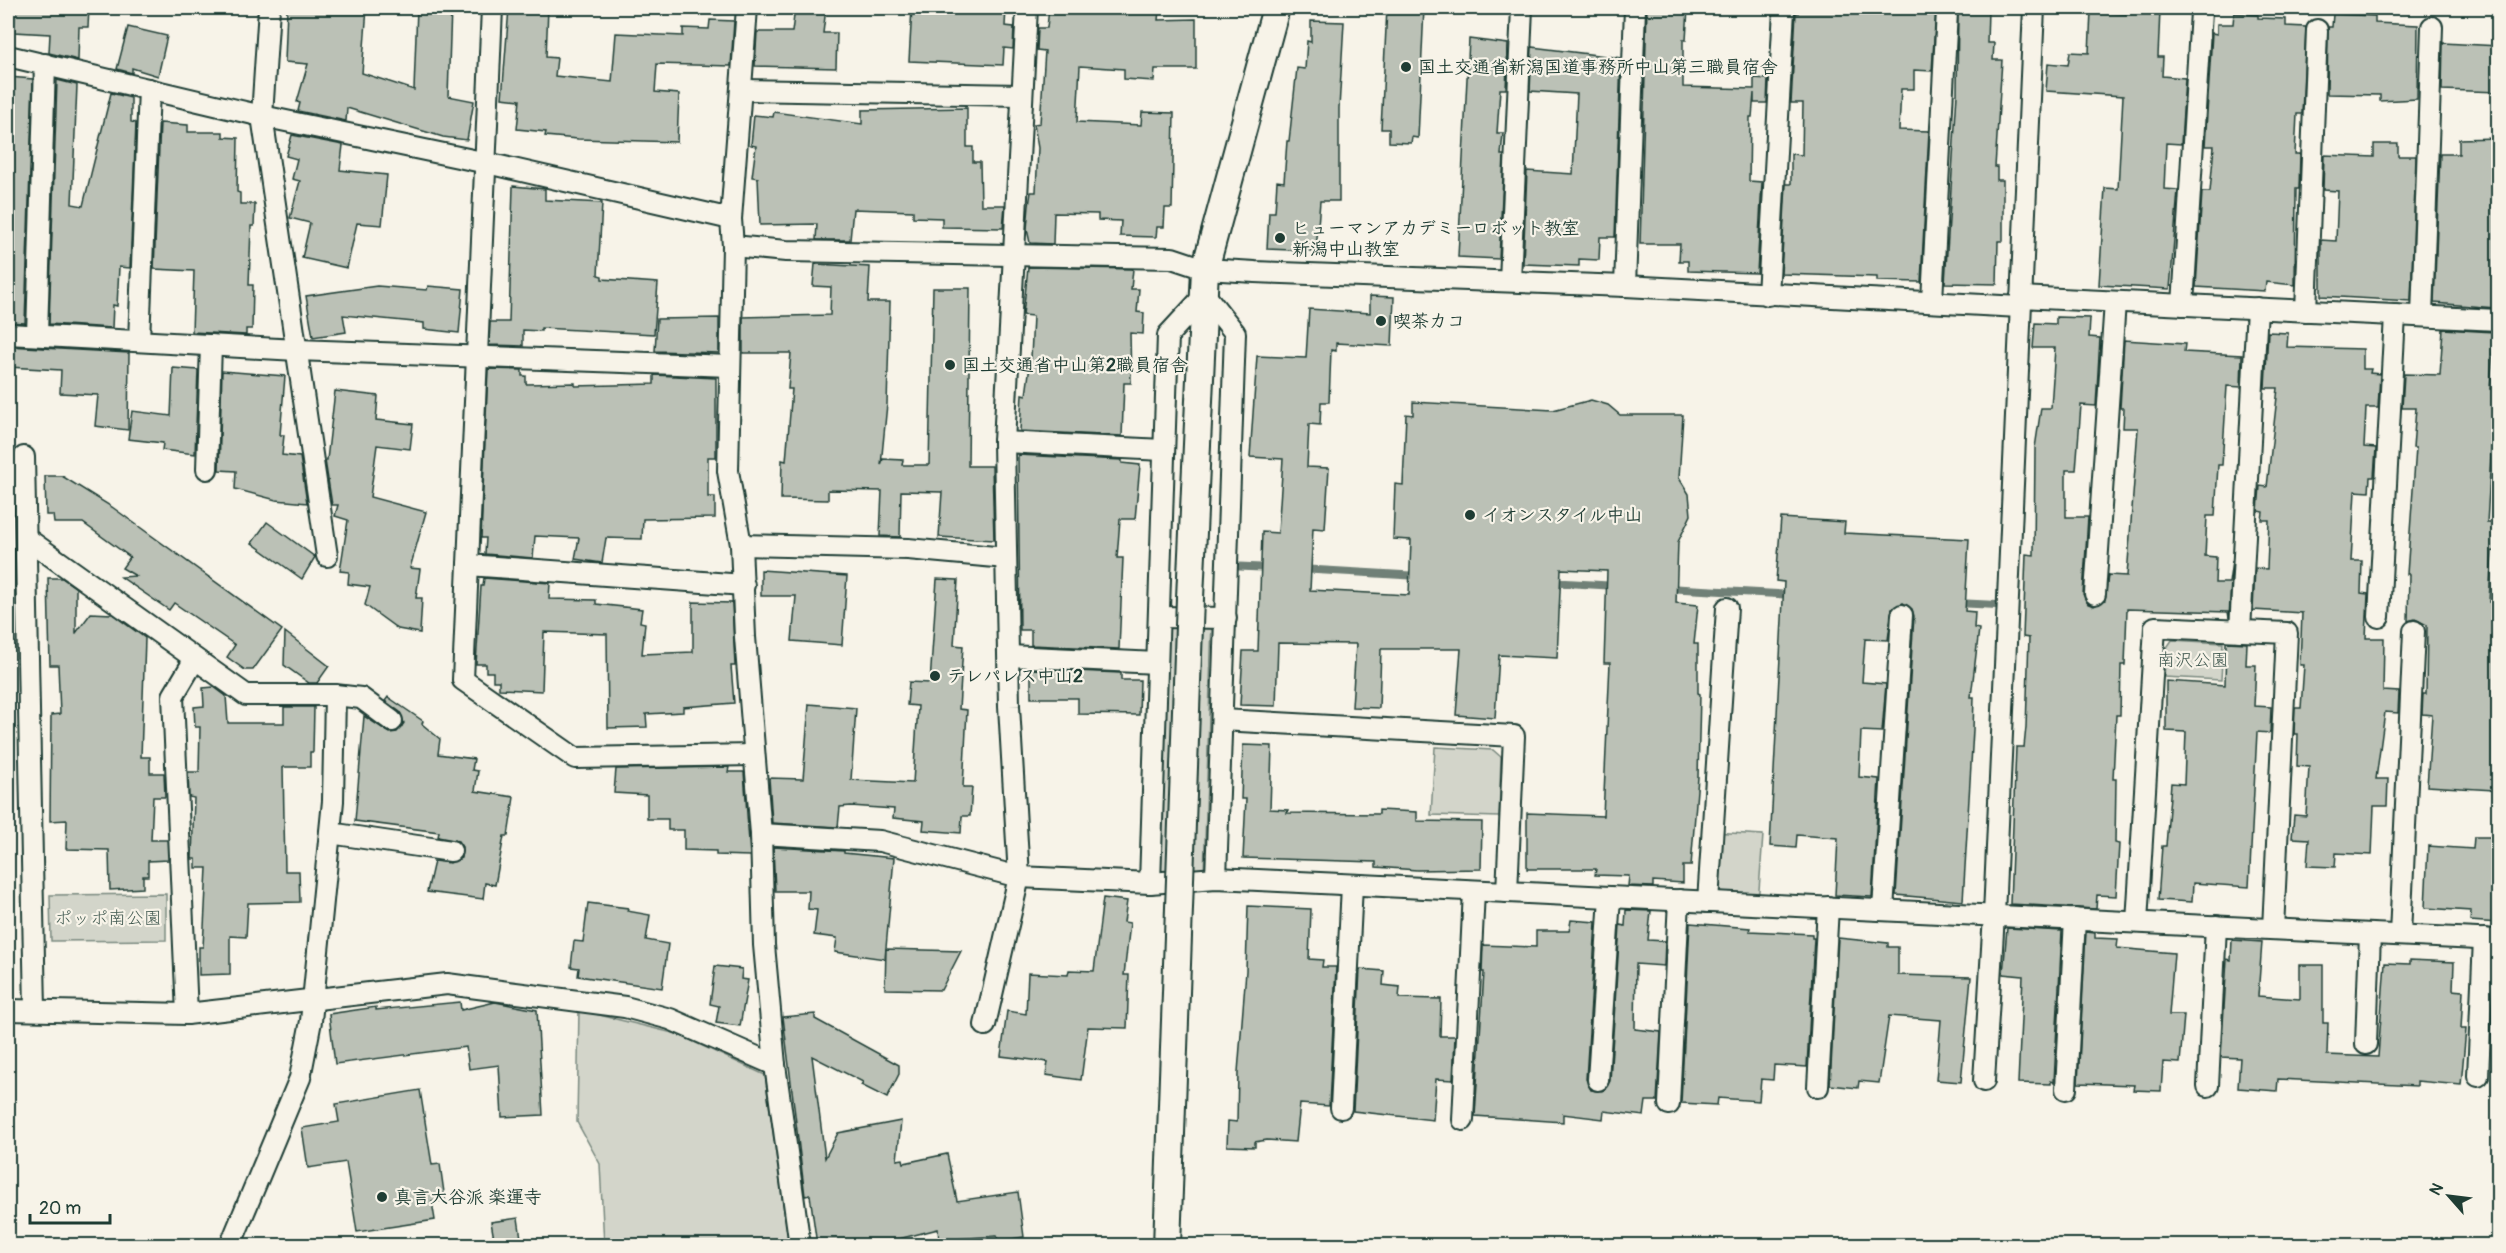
<svg xmlns="http://www.w3.org/2000/svg" width="2506" height="1253" viewBox="0 0 2506 1253" font-family="Pangolin,'Klee One',sans-serif">
<rect width="100%" height="100%" fill="#f7f3e8"/>
<filter id="ink" filterUnits="userSpaceOnUse"><feTurbulence type="fractalNoise" baseFrequency=".0167" numOctaves="2"/><feDisplacementMap in="SourceGraphic" scale="12" xChannelSelector="R" yChannelSelector="G"/><feConvolveMatrix kernelMatrix="1 2 1 2 8 2 1 2 1" color-interpolation-filters="sRGB"/></filter>
<g filter="url(#ink)">
<g fill="#d3d5ca" stroke="#79897f" stroke-width="1.5">
<polygon points="1164,619 1212,621 1204,874 1155,879"/>
<polygon points="2172,640 2223,643 2221,680 2164,677 2166,649"/>
<polygon points="1435,747 1493,750 1501,757 1499,817 1431,815"/>
<polygon points="1713,832 1763,835 1758,904 1708,902"/>
<polygon points="166,894 166,940 51,941 50,895"/>
<polygon points="579,1010 677,1034 765,1075 789,1245 604,1245 600,1164 577,1122"/>
</g>
<g fill="none" stroke-linecap="round" stroke-linejoin="round">
<g stroke="#6f8077" stroke-width="8">
<polyline points="1228,566 1272,568"/>
<polyline points="1300,569 1419,576"/>
<polyline points="1549,582 1617,586"/>
<polyline points="1666,588 1794,595"/>
<polyline points="1956,603 1997,605"/>
</g>
</g>
<g fill="#bbc1b6" stroke="#1f3d34" stroke-width="1.5">
<polygon points="15,8 89,8 88,27 79,27 78,60 49,53 50,34 14,32"/>
<polygon points="287,8 367,8 362,73 414,90 417,8 451,8 448,96 474,101 467,140 443,137 347,108 346,121 298,111 300,103 297,102 308,64 285,62"/>
<polygon points="509,8 548,8 546,57 557,58 555,76 612,82 616,33 683,36 683,28 709,29 710,20 734,21 731,66 657,64 655,92 679,94 677,142 578,139 545,136 546,132 517,129 520,100 502,98"/>
<polygon points="795,8 826,8 823,33 837,33 836,68 755,66 757,32 792,32"/>
<polygon points="912,8 1006,8 1005,26 1014,27 1013,49 1004,48 1003,65 909,61"/>
<polygon points="1049,8 1159,10 1158,20 1196,19 1196,69 1155,69 1154,81 1124,79 1124,69 1080,66 1077,122 1141,125 1142,112 1174,113 1172,208 1165,208 1164,227 1157,227 1156,237 1120,236 1121,221 1098,220 1098,214 1054,213 1053,244 1030,243 1027,229 1029,206 1031,192 1036,192 1038,148 1034,124 1040,123 1045,51 1037,50 1038,28 1047,28"/>
<polygon points="1387,8 1424,8 1418,138 1412,137 1411,143 1389,142 1389,129 1381,129"/>
<polygon points="1647,8 1688,8 1686,40 1683,40 1683,87 1754,89 1754,78 1768,79 1767,103 1754,103 1754,93 1752,117 1750,117 1749,181 1762,182 1757,273 1688,271 1688,261 1679,261 1680,244 1640,244"/>
<polygon points="1799,8 1936,8 1932,71 1914,70 1914,89 1901,89 1899,130 1929,131 1921,282 1877,281 1877,277 1781,274 1786,184 1791,184 1791,154 1802,155 1803,103 1791,103 1796,13 1798,13"/>
<polygon points="1958,8 1988,10 1987,43 1994,43 1993,60 2002,60 1995,167 1997,167 1997,180 2003,180 2003,241 1998,241 1997,284 1945,283 1957,94"/>
<polygon points="2126,9 2160,10 2158,57 2163,57 2162,76 2185,78 2181,144 2166,143 2164,189 2178,190 2170,289 2099,285 2105,188 2118,189 2123,96 2046,91 2048,63 2068,65 2070,52 2089,53 2091,12 2126,14"/>
<polygon points="2234,13 2258,15 2258,18 2286,19 2286,26 2306,27 2302,114 2297,114 2295,154 2300,154 2299,189 2296,189 2295,285 2266,282 2265,291 2196,287 2202,192 2210,192 2214,146 2205,146 2212,33 2217,34 2217,24 2233,24"/>
<polygon points="2333,14 2375,16 2375,23 2418,25 2417,99 2380,101 2380,95 2327,94 2328,27 2332,27"/>
<polygon points="1311,21 1344,22 1339,108 1339,201 1320,201 1316,251 1267,249 1269,212 1275,212 1277,181 1284,182 1287,141 1289,141 1297,68 1305,69 1307,41 1311,42"/>
<polygon points="128,27 167,36 158,76 132,68 132,73 117,69"/>
<polygon points="1469,39 1508,44 1506,89 1500,89 1497,133 1503,133 1501,155 1504,155 1499,259 1458,257"/>
<polygon points="2443,43 2499,46 2499,92 2442,90"/>
<polygon points="1532,47 1621,58 1615,237 1600,237 1599,260 1579,259 1579,266 1523,264 1527,171 1573,174 1577,94 1530,91"/>
<polygon points="8,77 33,79 25,323 8,322"/>
<polygon points="57,80 77,85 72,204 83,206 111,93 131,98 131,122 136,123 130,268 119,267 117,306 113,305 112,328 49,324"/>
<polygon points="967,108 967,147 973,147 973,162 980,162 981,205 1005,205 1003,228 942,227 942,218 913,217 913,211 853,209 850,240 816,240 817,224 760,225 758,178 752,177 756,146 751,145 754,115 773,117 774,112 862,124 862,110"/>
<polygon points="160,123 188,125 188,132 223,132 223,137 238,138 237,192 240,193 240,204 255,204 254,226 251,226 249,285 253,285 252,329 246,329 246,335 192,332 194,271 154,269"/>
<polygon points="292,135 343,145 340,170 387,175 382,225 357,223 347,268 302,258 310,223 290,218 300,181 292,179 297,159 286,156"/>
<polygon points="2499,138 2499,304 2496,308 2434,303 2440,154 2459,154 2459,139"/>
<polygon points="2374,144 2398,144 2398,156 2416,156 2411,301 2321,296 2321,240 2336,241 2338,191 2323,190 2324,155 2374,157"/>
<polygon points="513,186 545,189 545,200 602,203 598,275 602,276 602,279 658,283 654,334 541,328 541,331 523,330 523,346 489,345 490,322 509,322"/>
<polygon points="815,264 870,267 868,302 890,302 887,404 881,465 883,459 903,460 902,465 929,465 933,288 970,288 968,466 992,466 994,540 939,537 942,492 901,491 900,537 880,536 882,491 828,490 828,500 781,499 782,460 786,461 792,389 788,389 791,353 743,353 743,317 830,315 831,287 813,286"/>
<polygon points="1028,267 1133,269 1131,289 1139,289 1137,312 1144,313 1143,334 1130,333 1131,383 1124,383 1122,436 1020,431 1022,394 1026,395 1031,358 1033,316 1023,315"/>
<polygon points="377,286 427,290 428,286 463,289 459,333 424,329 424,323 343,315 346,332 313,337 306,296"/>
<polygon points="1370,296 1394,297 1392,346 1336,343 1336,351 1331,350 1329,402 1321,402 1320,425 1309,424 1307,467 1329,468 1325,529 1313,528 1310,590 1409,595 1411,540 1393,539 1395,484 1403,485 1406,414 1413,415 1413,402 1553,410 1591,400 1608,405 1620,415 1683,415 1679,478 1689,494 1691,515 1678,542 1676,603 1698,605 1694,644 1698,644 1698,693 1700,694 1698,777 1691,866 1683,866 1683,883 1653,881 1653,887 1628,886 1629,876 1595,875 1596,869 1527,869 1527,813 1603,816 1610,663 1604,663 1607,571 1561,569 1557,658 1499,655 1495,718 1456,715 1461,649 1381,649 1379,708 1352,707 1356,644 1278,643 1276,706 1240,705 1243,651 1258,651 1262,532 1278,533 1283,459 1250,457 1257,356 1306,358 1309,309 1370,313"/>
<polygon points="2056,317 2090,318 2089,337 2100,338 2096,406 2081,405 2076,470 2066,470 2066,517 2088,517 2083,594 2088,604 2094,606 2105,600 2108,575 2127,576 2138,428 2123,428 2124,408 2120,408 2124,340 2185,344 2184,352 2242,355 2241,387 2227,386 2222,465 2218,465 2215,516 2207,516 2205,556 2216,557 2215,583 2229,583 2232,561 2229,618 2228,612 2127,609 2125,665 2121,665 2120,715 2116,715 2113,779 2116,779 2115,843 2119,844 2116,896 2097,895 2096,909 2010,904 2016,747 2024,747 2026,727 2029,638 2023,637 2026,554 2034,555 2035,448 2041,408 2051,408 2055,348 2033,348 2035,323 2056,324"/>
<polygon points="719,318 719,353 655,351 657,319"/>
<polygon points="2443,329 2494,332 2490,389 2499,389 2499,438 2492,438 2487,523 2499,523 2499,552 2492,551 2489,602 2499,603 2496,751 2499,751 2499,787 2494,787 2494,790 2427,786 2432,715 2422,714 2423,694 2426,694 2427,625 2415,619 2408,621 2409,574 2407,574 2416,448 2413,448 2416,408 2402,408 2404,374 2440,375"/>
<polygon points="2268,332 2288,333 2287,347 2363,349 2363,369 2371,369 2370,373 2380,374 2378,408 2366,408 2364,447 2376,448 2374,477 2370,477 2369,492 2355,491 2351,561 2362,561 2361,593 2368,594 2366,638 2384,638 2383,691 2399,692 2398,713 2385,712 2376,779 2388,779 2387,806 2374,806 2372,855 2336,853 2335,867 2307,866 2309,839 2292,838 2294,815 2306,816 2309,767 2297,766 2298,734 2294,734 2295,708 2301,708 2304,665 2300,665 2302,613 2253,610 2255,568 2267,569 2269,520 2262,520 2263,512 2258,511 2260,486 2267,487 2278,388 2265,388"/>
<polygon points="8,346 129,353 128,430 95,426 98,395 60,393 61,370 8,367"/>
<polygon points="173,368 198,370 195,454 162,450 163,443 128,439 132,411 171,416"/>
<polygon points="488,369 522,370 522,376 526,376 526,384 575,383 575,386 654,384 654,375 716,378 716,457 708,457 708,497 715,497 715,518 643,519 642,539 606,538 602,563 575,559 579,538 535,536 533,558 485,554 486,538 481,538"/>
<polygon points="222,371 285,376 280,435 284,435 282,455 300,457 307,503 276,500 235,489 236,471 219,470"/>
<polygon points="335,391 378,396 376,420 413,424 410,449 377,445 370,497 426,512 410,568 420,569 416,598 422,598 420,633 398,629 365,605 370,587 348,584 349,572 340,571 348,520 335,516 338,505 332,505 325,460 327,460"/>
<polygon points="1018,455 1122,460 1122,463 1140,465 1135,519 1120,519 1117,558 1123,558 1119,649 1031,645 1031,630 1020,630"/>
<polygon points="45,476 62,476 112,507 282,630 253,670 245,670 227,657 235,645 174,603 169,610 121,577 136,576 122,568 130,557 83,523 54,523 53,515 46,515"/>
<polygon points="1781,518 1845,522 1844,533 1969,539 1965,611 1975,612 1974,628 1979,629 1971,697 1974,697 1973,730 1963,901 1896,895 1914,616 1912,609 1903,603 1892,609 1888,640 1865,639 1862,682 1886,684 1882,732 1861,731 1859,777 1879,779 1872,897 1835,895 1838,838 1797,835 1796,848 1770,846 1784,582 1776,581"/>
<polygon points="267,522 315,557 302,579 252,543"/>
<polygon points="761,570 847,576 842,645 792,641 796,596 761,596"/>
<polygon points="48,578 62,578 76,588 76,633 91,613 112,614 145,638 141,757 150,757 150,773 164,773 165,797 153,797 151,840 167,840 168,860 148,861 148,876 143,876 143,888 110,890 109,850 66,849 67,820 50,821 51,715 60,714 58,665 50,665"/>
<polygon points="484,578 550,583 549,599 596,600 596,604 642,609 640,622 645,623 642,654 693,652 693,602 732,603 735,666 731,666 734,703 683,707 683,712 646,714 647,727 608,728 607,634 544,632 542,691 499,689 499,681 493,681 493,672 486,672 486,664 476,664 481,586 483,586"/>
<polygon points="937,579 958,580 954,645 963,646 959,709 967,710 963,787 972,787 970,816 962,816 961,833 923,830 924,821 893,818 894,809 851,806 840,807 838,827 772,823 769,778 803,779 809,704 856,708 851,780 913,783 918,706 907,705 909,682 930,683"/>
<polygon points="285,632 329,666 317,683 309,683 284,665"/>
<polygon points="2226,642 2247,643 2246,665 2256,665 2254,706 2271,707 2270,733 2257,732 2249,887 2193,883 2192,902 2158,900 2162,846 2166,846 2171,783 2184,784 2186,732 2166,731 2166,681 2225,685"/>
<polygon points="1031,669 1121,673 1121,680 1140,680 1139,715 1078,714 1078,698 1031,698"/>
<polygon points="214,687 226,696 228,723 284,723 284,707 314,707 313,752 310,752 310,767 283,767 285,871 299,871 300,902 248,903 246,937 230,936 230,974 199,975 199,947 203,947 207,868 196,868 196,859 192,859 194,798 189,797 188,772 199,772 200,727 195,727 194,707 204,706 203,688"/>
<polygon points="388,697 423,721 422,724 440,739 438,754 474,759 472,770 478,771 475,791 514,797 508,836 504,836 495,885 485,883 483,899 427,892 434,861 450,863 461,858 462,847 458,841 438,837 439,832 355,821 364,716 390,733 397,732 404,723 400,712 385,701"/>
<polygon points="1243,745 1272,746 1270,809 1288,810 1287,813 1379,814 1379,810 1417,812 1417,821 1482,822 1481,869 1417,870 1376,867 1376,862 1243,858 1246,799 1241,799"/>
<polygon points="729,767 728,772 744,772 750,856 716,855 716,851 684,850 684,830 668,830 668,819 647,819 647,795 614,793 616,769"/>
<polygon points="2474,837 2499,837 2499,923 2470,921 2471,911 2425,908 2428,846 2473,849"/>
<polygon points="773,847 844,851 844,853 894,858 885,959 835,952 837,938 814,935 817,910 808,909 809,891 775,891"/>
<polygon points="1103,898 1127,901 1124,922 1130,923 1124,975 1129,975 1127,1028 1088,1027 1081,1080 1046,1075 1048,1062 1001,1056 1007,1011 1026,1014 1028,973 1068,975 1069,970 1094,971"/>
<polygon points="588,903 628,908 627,911 650,915 646,940 668,944 662,988 578,976 579,968 571,967 574,941 583,942"/>
<polygon points="1248,906 1311,909 1309,959 1323,960 1322,967 1336,967 1329,1106 1300,1104 1296,1142 1267,1140 1255,1142 1255,1147 1227,1146 1228,1121 1237,1122 1238,1072 1246,971"/>
<polygon points="1626,910 1651,911 1648,940 1665,941 1664,966 1636,964 1635,1029 1661,1032 1657,1101 1646,1101 1644,1116 1604,1111 1603,1119 1563,1114 1563,1122 1475,1116 1484,972 1482,972 1483,945 1536,947 1536,931 1569,931 1571,920 1596,922 1586,1079 1591,1090 1603,1091 1610,1081 1620,925 1625,926"/>
<polygon points="1690,923 1750,928 1749,931 1812,934 1812,938 1814,938 1807,1067 1774,1065 1773,1080 1761,1079 1759,1101 1718,1098 1717,1105 1681,1103"/>
<polygon points="2007,928 2062,931 2054,1082 2051,1081 2051,1084 2018,1083 2023,976 2003,974"/>
<polygon points="2086,932 2095,933 2095,938 2118,939 2117,948 2174,953 2169,1015 2184,1015 2180,1063 2163,1062 2161,1091 2133,1090 2134,1085 2078,1083"/>
<polygon points="1838,938 1888,943 1888,947 1898,947 1898,975 1971,977 1961,1082 1936,1080 1941,1020 1889,1016 1879,1083 1859,1081 1858,1088 1830,1085"/>
<polygon points="2232,940 2262,942 2258,996 2300,999 2300,965 2323,965 2323,1023 2328,1023 2327,1055 2378,1057 2385,963 2410,964 2410,960 2454,962 2453,990 2463,991 2461,1029 2466,1029 2461,1085 2417,1081 2417,1086 2278,1079 2277,1091 2238,1088 2240,1058 2221,1057 2227,959 2231,960"/>
<polygon points="886,949 961,951 941,990 885,989"/>
<polygon points="715,966 742,969 741,979 748,980 740,1026 716,1023 719,1006 710,1004"/>
<polygon points="1360,969 1384,971 1383,985 1400,987 1399,998 1441,999 1440,1036 1455,1036 1453,1080 1436,1079 1433,1120 1353,1111"/>
<polygon points="460,1002 461,1010 495,1002 537,1010 543,1115 502,1117 499,1065 469,1069 466,1047 335,1064 329,1014 376,1007 376,1010"/>
<polygon points="815,1014 815,1019 899,1065 899,1074 887,1098 861,1085 863,1082 812,1056 825,1158 838,1133 901,1121 897,1160 903,1159 904,1163 947,1154 957,1201 1018,1192 1024,1237 998,1241 997,1236 939,1240 938,1229 875,1245 817,1245 810,1195 805,1196 783,1017"/>
<polygon points="420,1090 432,1165 440,1164 445,1200 432,1202 435,1220 357,1232 346,1162 308,1168 302,1128 339,1122 336,1104"/>
<polygon points="518,1218 522,1245 495,1245 491,1222"/>
</g>
<g fill="none" stroke-linecap="round" stroke-linejoin="round">
<defs>
<g id="minor">
<polyline points="269,8 262,116 327,556"/>
<polyline points="492,8 463,680 575,758 754,755"/>
<polyline points="747,8 731,219 733,246 728,471 741,545 745,637 761,834 764,945 775,1065 800,1246"/>
<polyline points="8,56 262,116 487,163 731,219"/>
<polyline points="742,90 1021,95"/>
<polyline points="733,246 786,251 1172,258 1205,269 1255,272 1625,286 2020,307"/>
<polyline points="1510,281 1522,8"/>
<polyline points="1625,286 1635,8"/>
<polyline points="1768,295 1784,10"/>
<polyline points="2021,297 2498,320"/>
<polyline points="1932,301 1947,11"/>
<polyline points="2183,305 2201,12"/>
<polyline points="2306,311 2317,30"/>
<polyline points="2422,316 2432,27"/>
<polyline points="8,334 297,350 730,366"/>
<polyline points="37,335 45,64"/>
<polyline points="139,341 149,89"/>
<polyline points="1004,442 1163,450"/>
<polyline points="24,457 35,1010"/>
<polyline points="207,469 211,345"/>
<polyline points="26,538 246,695 335,695 333,801 311,1021 300,1078 230,1246"/>
<polyline points="741,545 908,549 1006,558"/>
<polyline points="468,565 744,585"/>
<polyline points="2095,594 2115,302"/>
<polyline points="1159,617 1226,618"/>
<polyline points="2379,617 2395,315"/>
<polyline points="2240,631 2257,308"/>
<polyline points="1009,656 1157,663"/>
<polyline points="335,695 361,698 392,721"/>
<polyline points="1222,720 1514,736 1507,892"/>
<polyline points="330,833 451,851"/>
<polyline points="761,834 880,841 1019,877 1150,883 1216,878 2498,940"/>
<polyline points="1150,883 1168,335 1205,295 1235,333 1216,878"/>
<polyline points="1708,902 1727,608"/>
<polyline points="1883,910 1902,615"/>
<polyline points="2137,922 2155,627 2287,633 2273,929"/>
<polyline points="2400,935 2414,631"/>
<polyline points="8,1010 187,1014 447,984 625,1007 670,1019 775,1065"/>
<polyline points="187,1014 173,696 195,659"/>
<polyline points="985,1025 1019,877 1009,706 1004,442 1027,8"/>
<polyline points="2366,1044 2370,934"/>
<polyline points="2478,1076 2484,939"/>
<polyline points="1598,1080 1610,897"/>
<polyline points="1984,1081 1994,915 2034,8"/>
<polyline points="2208,1086 2216,926"/>
<polyline points="1818,1087 1828,907"/>
<polyline points="2066,1089 2075,919"/>
<polyline points="1669,1104 1679,900"/>
<polyline points="1341,1108 1352,885"/>
<polyline points="1463,1120 1474,891"/>
</g>
<polyline id="tertiary" points="1190,598 1205,269 1276,8"/>
</defs>
<use href="#minor" stroke="#1f3d34" stroke-width="24"/>
<use href="#tertiary" stroke="#1f3d34" stroke-width="30"/>
<use href="#minor" stroke="#f7f3e8" stroke-width="20"/>
<use href="#tertiary" stroke="#f7f3e8" stroke-width="26"/>
<defs>
<polyline id="tertiary-bridge" points="1167,1246 1190,598"/>
</defs>
<use href="#tertiary-bridge" stroke="#1f3d34" stroke-width="30" stroke-linecap="butt"/>
<use href="#tertiary-bridge" stroke="#f7f3e8" stroke-width="26"/>
</g>
</g>
<g fill="#1f3d34" stroke="#f7f3e8" stroke-width="2">
<circle cx="1406" cy="67" r="6"/>
<circle cx="1280" cy="238" r="6"/>
<circle cx="1381" cy="321" r="6"/>
<circle cx="950" cy="365" r="6"/>
<circle cx="1470" cy="515" r="6"/>
<circle cx="935" cy="676" r="6"/>
<circle cx="382" cy="1197" r="6"/>
</g>
<g text-anchor="middle" dominant-baseline="central" stroke-width="4.5" stroke-linejoin="round" paint-order="stroke">
<g font-size="18" font-weight="bold" fill="#1f3d34" stroke="#f7f3e8" text-anchor="start">
<text x="1418" y="67">国土交通省新潟国道事務所中山第三職員宿舎</text>
<text x="1292" y="228">ヒューマンアカデミーロボット教室<tspan x="1292" dy="21">新潟中山教室</tspan></text>
<text x="1393" y="321">喫茶カコ</text>
<text x="962" y="365">国土交通省中山第2職員宿舎</text>
<text x="1482" y="515">イオンスタイル中山</text>
<text x="947" y="676">テレパレス中山2</text>
<text x="394" y="1197">真言大谷派 楽運寺</text>
</g>
<g font-size="18" fill="#435b52" stroke="#f7f3e8">
<text x="2193" y="660">南沢公園</text>
<text x="108" y="918">ポッポ南公園</text>
</g>
</g>
<rect width="2506" height="1253" fill="none" stroke="#f7f3e8" stroke-width="30"/>
<rect x="15" y="15" width="2476" height="1223" fill="none" stroke="#1f3d34" stroke-width="2" filter="url(#ink)"/>
<g transform="translate(2449 1196) rotate(298)" stroke="#f7f3e8" stroke-width="4.5" paint-order="stroke">
<path d="M0-4.5L10 22L0 15L-10 22Z" fill="#1f3d34"/>
<text y="-9" font-size="16" font-weight="bold" text-anchor="middle" fill="#1f3d34">N</text>
</g>
<path d="M30 1214v9h80v-9" fill="none" stroke="#1f3d34" stroke-width="3"/>
<text x="39" y="1214" font-size="18" fill="#1f3d34" stroke="#f7f3e8" stroke-width="4.5" paint-order="stroke">20 m</text>
</svg>
